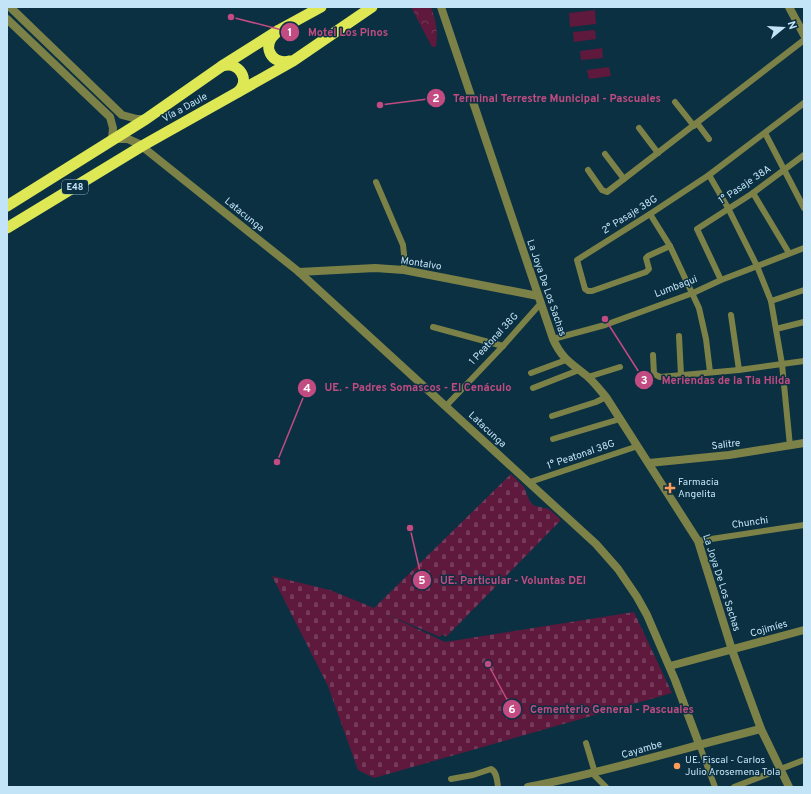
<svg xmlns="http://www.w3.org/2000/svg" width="811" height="794" viewBox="0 0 811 794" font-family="Overpass,sans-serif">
<defs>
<pattern id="forest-crowns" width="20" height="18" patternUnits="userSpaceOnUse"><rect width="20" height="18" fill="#5e193c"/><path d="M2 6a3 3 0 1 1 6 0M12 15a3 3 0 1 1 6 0" fill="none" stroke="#733a59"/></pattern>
<pattern id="cemetery-stones" width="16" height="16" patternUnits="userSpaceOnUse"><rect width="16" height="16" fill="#5e193c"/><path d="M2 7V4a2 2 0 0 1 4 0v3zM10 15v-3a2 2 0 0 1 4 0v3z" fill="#733a59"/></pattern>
</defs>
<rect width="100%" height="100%" fill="#0b3042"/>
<g fill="#5e193c">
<polygon points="595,10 596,24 570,27 569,13"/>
<polygon points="595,30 596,39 574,42 573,32"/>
<polygon points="602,48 603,58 581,60 580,51"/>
<polygon points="609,67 611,76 589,79 587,70"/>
</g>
<path fill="url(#forest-crowns)" d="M411 7H431C436 21 438 31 436 46L434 47H432Z"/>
<polygon fill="url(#cemetery-stones)" points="511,474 524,487 530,502 535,506 549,509 561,520 446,637 443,634 440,637 386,614 445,642 634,612 672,693 374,778 358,770 328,686 272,576 330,590 374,608"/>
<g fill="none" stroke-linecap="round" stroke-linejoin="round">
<g stroke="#7c8247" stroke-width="6">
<polyline points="675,102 694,126"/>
<polyline points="697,123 709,139"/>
<polyline points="639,128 658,153"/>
<polyline points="765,133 804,208"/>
<polyline points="605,154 624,179"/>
<polyline points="588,170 602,190 607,192 804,40"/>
<polyline points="709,175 728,208 757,266 771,301 782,364 790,446"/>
<polyline points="376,182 403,245 404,254 404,270"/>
<polyline points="753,193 789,253"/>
<polyline points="650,214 670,246 699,308 706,339 710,372"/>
<polyline points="670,246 648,256 646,258 649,269 646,272 592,291 588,291 585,289 577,260 650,214 709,175 804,103"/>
<polyline points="721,280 697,229 753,193 804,155"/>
<polyline points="771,301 804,290"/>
<polyline points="731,315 739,370"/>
<polyline points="433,327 503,346"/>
<polyline points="776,329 804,322"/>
<polyline points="679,336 681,375"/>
<polyline points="553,339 605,325 693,293 721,280 804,248"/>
<polyline points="653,355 654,374 660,377 739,370 804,361"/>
<polyline points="531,373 566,360"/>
<polyline points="588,377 620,367"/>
<polyline points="533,388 579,370"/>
<polyline points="446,406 503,346 541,303"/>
<polyline points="552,416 596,402 606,397"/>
<polyline points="553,439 620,419"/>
<polyline points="530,482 638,446"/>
<polyline points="698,541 804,525"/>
<polyline points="586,743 595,773"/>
<polyline points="699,744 715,787"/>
<polyline points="593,774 606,787"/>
<path d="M451 779 473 775 491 769C497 772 497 780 498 787"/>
<polyline points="734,787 804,760"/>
</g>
<g stroke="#7c8247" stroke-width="8">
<polyline points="10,7 122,115 137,119 145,119"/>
<path d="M441 7 553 339C562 359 571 363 587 376 594 382 600 390 606 397L698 541 732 650 761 729 789 787"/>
<polyline points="789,7 804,35"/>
<polyline points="7,19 110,117 113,128 112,139 128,139 139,144 299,272 596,544 618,569 637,597 647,615 675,680 699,744"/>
<polyline points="299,272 375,268 404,270 538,296"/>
<polyline points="649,463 729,455 804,443"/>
<polyline points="670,666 804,630"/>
<path d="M528 787C607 772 683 748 761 729"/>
</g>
<g stroke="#dde854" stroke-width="11">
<path d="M276 33C261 46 271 65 290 61"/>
<path d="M222 66C239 61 251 80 238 92"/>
<polyline points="7,206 146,119 222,66 279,30 321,7"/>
<polyline points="7,228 142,146 293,61 372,7"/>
</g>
</g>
<g fill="#fe9b58" stroke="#0b3042" stroke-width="1.5">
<path d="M668 482h4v4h4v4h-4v4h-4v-4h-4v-4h4z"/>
<circle cx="677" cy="766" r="4"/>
</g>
<g text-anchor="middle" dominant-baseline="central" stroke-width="3" stroke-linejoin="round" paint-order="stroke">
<rect fill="#0b3042" stroke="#8caec1" stroke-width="1" x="62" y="180" width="26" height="14" rx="3"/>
<g font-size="9" font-weight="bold" fill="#c3e4f7">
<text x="75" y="187">E48</text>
</g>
<g font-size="10" fill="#c3e4f7" stroke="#0b3042">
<text transform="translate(185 108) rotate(-29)">Vía a Daule</text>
<text transform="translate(745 185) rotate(-34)">1° Pasaje 38A</text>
<text transform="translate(244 215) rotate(39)">Latacunga</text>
<text transform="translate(630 215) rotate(-32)">2° Pasaje 38G</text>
<text transform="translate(421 264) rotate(9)">Montalvo</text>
<text transform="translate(676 287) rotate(-21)">Lumbaqui</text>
<text transform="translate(546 288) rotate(71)">La Joya De Los Sachas</text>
<text transform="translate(494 339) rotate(-47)">1 Peatonal 38G</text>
<text transform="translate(487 430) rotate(43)">Latacunga</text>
<text transform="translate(726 445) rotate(-7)">Salitre</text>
<text transform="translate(581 455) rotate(-19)">1° Peatonal 38G</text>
<text transform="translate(750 523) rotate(-8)">Chunchi</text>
<text transform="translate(721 583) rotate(72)">La Joya De Los Sachas</text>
<text transform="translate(769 629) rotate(-16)">Cojimíes</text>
<text transform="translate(642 750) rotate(-16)">Cayambe</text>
</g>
<g font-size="10" fill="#c3e4f7" stroke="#0b3042" text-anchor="start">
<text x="678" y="482">Farmacia<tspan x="678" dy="12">Angelita</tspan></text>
<text x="685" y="760">UE. Fiscal - Carlos<tspan x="685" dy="12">Julio Arosemena Tola</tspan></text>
</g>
</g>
<path fill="none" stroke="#c24b82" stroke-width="1.5" d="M231 17L290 32M380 105L436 98M605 319L644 380M277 462L307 388M410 528L422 580M488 664L512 709"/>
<g fill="#c24b82" stroke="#0b3042" stroke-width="1.5">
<circle cx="231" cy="17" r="4"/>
<circle cx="380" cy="105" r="4"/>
<circle cx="605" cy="319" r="4"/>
<circle cx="277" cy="462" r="4"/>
<circle cx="410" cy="528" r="4"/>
<circle cx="488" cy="664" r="4"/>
<circle cx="290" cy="32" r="10"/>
<circle cx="436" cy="98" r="10"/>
<circle cx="644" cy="380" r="10"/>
<circle cx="307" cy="388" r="10"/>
<circle cx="422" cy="580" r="10"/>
<circle cx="512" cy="709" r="10"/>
</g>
<g font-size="12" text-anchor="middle" font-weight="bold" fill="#fff">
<text x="290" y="36">1</text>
<text x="436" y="102">2</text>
<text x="644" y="384">3</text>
<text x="307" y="392">4</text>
<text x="422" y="584">5</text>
<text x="512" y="713">6</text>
</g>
<g font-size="11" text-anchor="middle" font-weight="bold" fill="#c24b82" stroke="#0b3042" stroke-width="3" stroke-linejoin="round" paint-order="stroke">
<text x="348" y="36">Motel Los Pinos</text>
<text x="557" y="102">Terminal Terrestre Municipal - Pascuales</text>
<text x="726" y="384">Meriendas de la Tia Hilda</text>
<text x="418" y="391">UE. - Padres Somascos - El Cenáculo</text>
<text x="513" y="584">UE. Particular - Voluntas DEI</text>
<text x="612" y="713">Cementerio General - Pascuales</text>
</g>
<rect width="811" height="794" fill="none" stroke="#c3e4f7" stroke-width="16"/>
<g transform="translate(783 28) rotate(72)" stroke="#0b3042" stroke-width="3" paint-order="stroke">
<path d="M0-3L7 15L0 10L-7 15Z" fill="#c3e4f7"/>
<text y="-6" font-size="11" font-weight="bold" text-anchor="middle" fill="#c3e4f7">N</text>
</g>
</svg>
